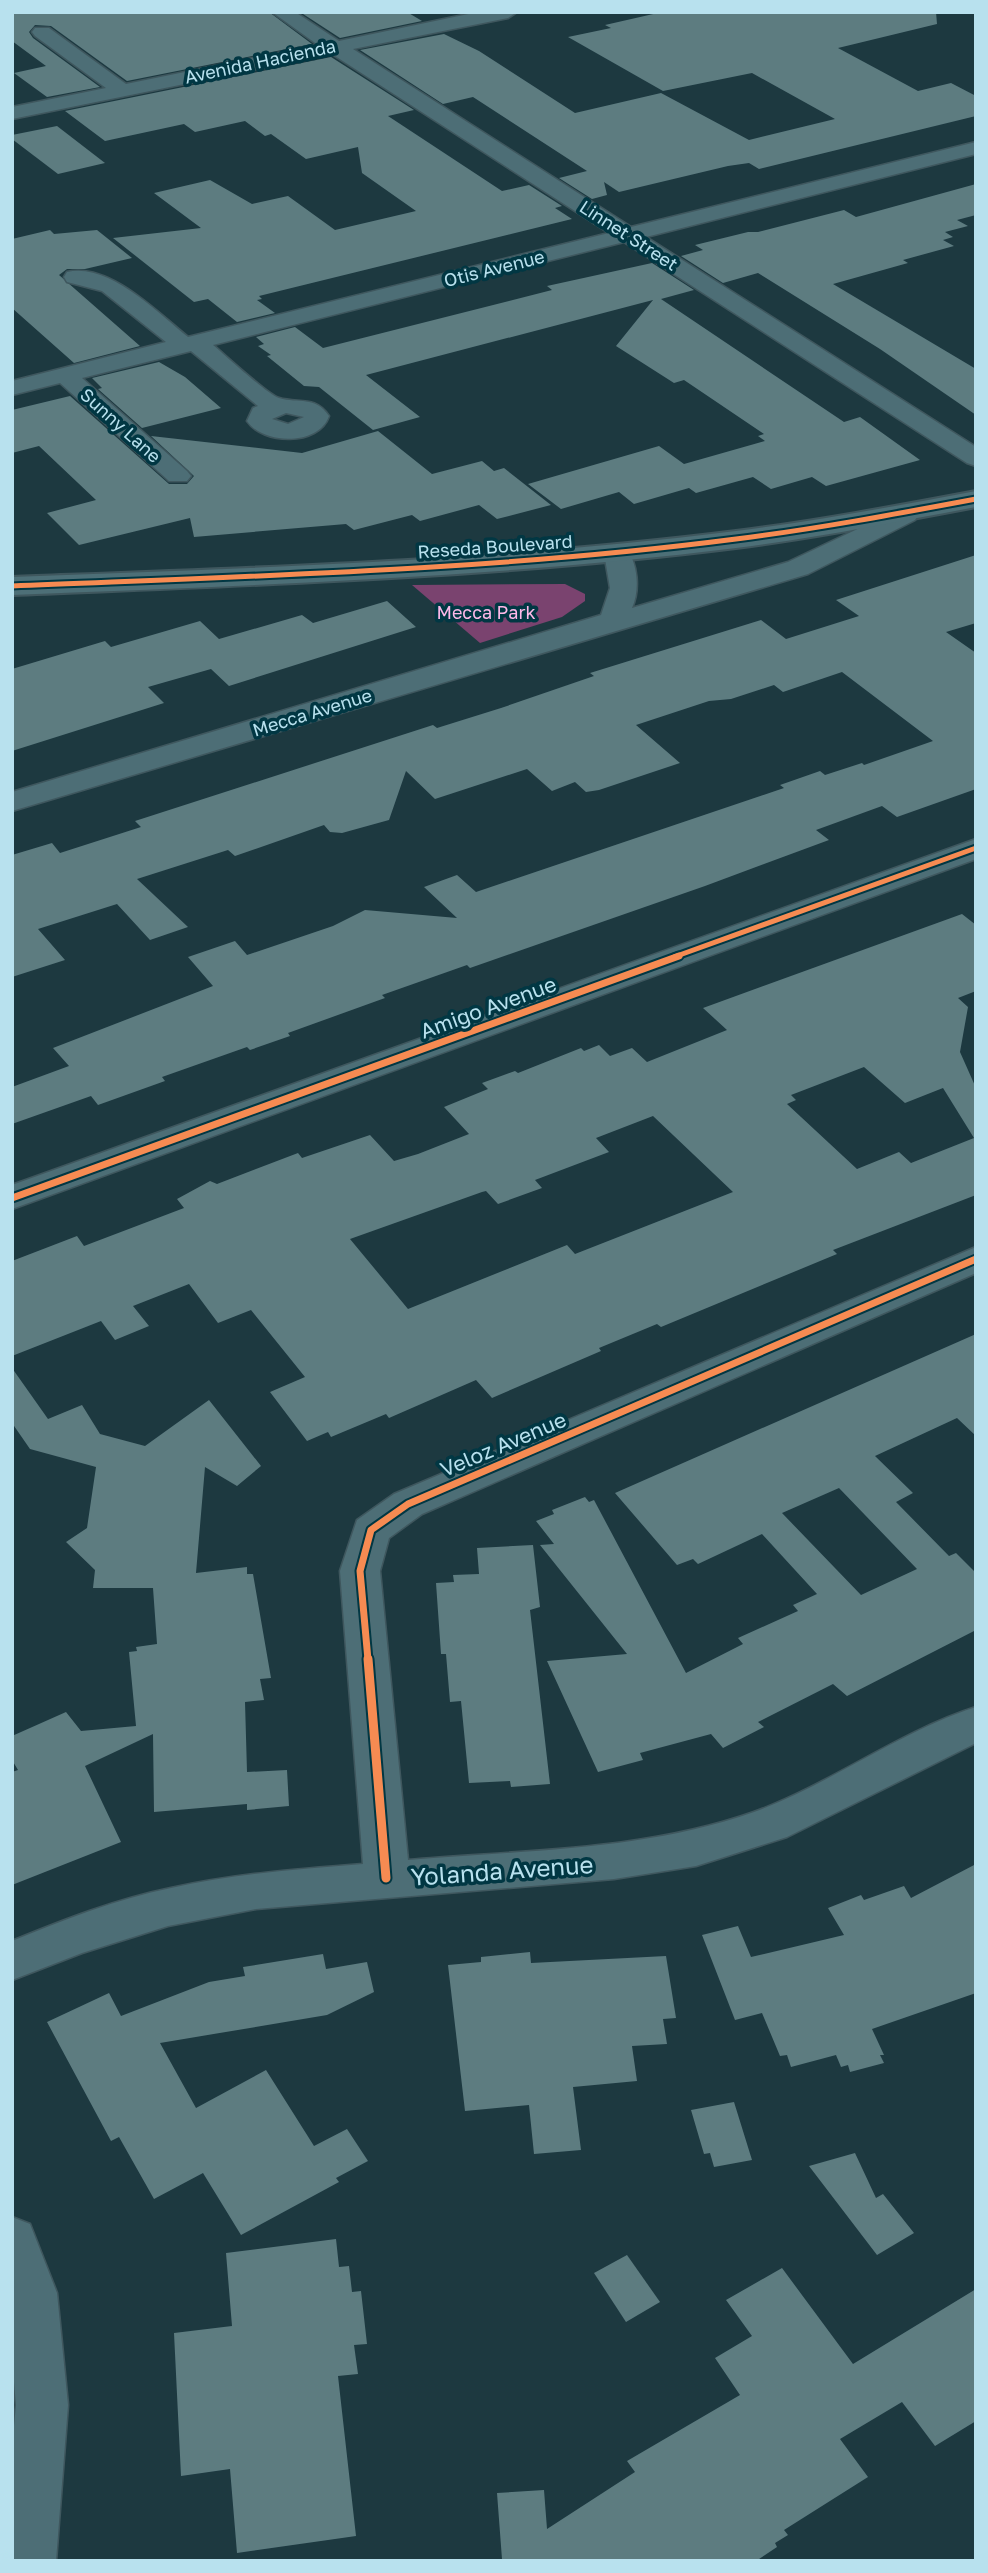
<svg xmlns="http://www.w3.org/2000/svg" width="988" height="2573" viewBox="0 0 988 2573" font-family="'Golos Text',sans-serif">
<rect width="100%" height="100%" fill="#1d3940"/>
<polygon fill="#7a436f" points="565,584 585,594 585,601 562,617 480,643 412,585"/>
<g fill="#5d7c80" fill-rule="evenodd">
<polygon points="12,12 269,12 312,44 127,81 51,26 35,25 29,32 33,38 100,87 47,97 14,73 46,66 12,41"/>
<polygon points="300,12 407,12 422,21 340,38"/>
<polygon points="662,12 936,12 937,24 838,48 918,91 951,83 976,96 976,116 759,169 749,163 728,166 619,192 604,182 607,195 592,199 559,178 587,171 473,97 443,104 360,50 444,34 479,51 575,113 661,93 749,140 835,119 752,73 663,91 568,37 611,28 605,25"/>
<polygon points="331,57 414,110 388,116 502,191 529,185 562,206 555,208 572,219 259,296 262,299 257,300 275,313 237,322 208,299 194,302 113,238 201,228 154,193 210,180 252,204 288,196 335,230 416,211 362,173 358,147 306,159 271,134 265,136 245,121 195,132 184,124 105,141 65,111"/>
<polygon points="57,126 105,163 58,174 12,139 12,135"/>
<polygon points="976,184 976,215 957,220 968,226 945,232 953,237 943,240 954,246 903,260 908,263 833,284 976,369 976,415 880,349 758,273 723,283 681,256 703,250 695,245 748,232 758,232 844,210 856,217"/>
<polygon points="50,230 54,234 97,230 132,258 85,269 67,269 59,275 140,346 74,363 12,308 12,239"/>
<polygon points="652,263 694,290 661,299 844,422 860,417 920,460 826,486 812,477 771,489 753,477 696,493 689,488 634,504 619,492 561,509 528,484 659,446 684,464 765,441 758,436 764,434 684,380 674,383 616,346 653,300 366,375 420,417 373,430 319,387 304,386 267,356 271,355 258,346 264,344 256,337 295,327 323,348 552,290 547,286"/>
<polygon points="159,362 185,377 221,408 142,428 98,389 102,388 92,378"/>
<polygon points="70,396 169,484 187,484 194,476 151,436 302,453 378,431 432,474 482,461 494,471 504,468 551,505 497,519 479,505 420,521 412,515 354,530 346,524 194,537 190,518 79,545 47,513 96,500 39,446 12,453 12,410"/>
<polygon points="976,555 976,623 946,632 976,653 976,789 897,817 882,806 816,830 829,840 705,886 470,968 467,965 382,995 385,998 288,1033 290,1036 250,1050 247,1047 162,1077 165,1081 98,1105 91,1096 12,1124 12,1087 69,1066 53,1048 213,986 188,957 235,941 247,955 333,926 365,910 457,918 424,887 457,875 476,892 784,788 780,785 820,771 825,775 862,763 864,765 933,741 842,672 783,692 774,685 731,699 709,701 636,725 680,763 599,790 586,792 575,782 552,791 527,769 435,799 406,771 389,820 342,833 330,832 324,825 235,856 228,850 137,879 188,927 150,940 117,904 38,929 65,960 12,977 12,855 52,843 60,853 141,827 135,821 433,725 437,728 501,708 594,676 590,673 761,620 786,639 859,616 836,600"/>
<polygon points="387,601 416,627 229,686 211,669 148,687 164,703 12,751 12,669 105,641 111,647 200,621 219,639 302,615 313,623"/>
<path d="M962 914 976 925V991L958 998 968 1007 960 1052 976 1088V1195L833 1250 837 1254 661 1327 657 1324 599 1348 601 1351 492 1398 476 1380 389 1418 386 1414 331 1437 328 1432 307 1441 270 1392 305 1377 251 1310 218 1323 189 1284 133 1306 149 1326 115 1340 101 1321 12 1356V1261L77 1236 84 1246 184 1208 177 1199 210 1181 217 1184 298 1153 302 1158 370 1135 394 1161 418 1154 469 1134 444 1107 488 1089 482 1083 515 1071 518 1073 581 1048 584 1051 599 1045 610 1056 632 1048 647 1062 727 1030 703 1008ZM864 1067 905 1103 943 1088 974 1138 911 1163 899 1152 857 1169 787 1104 796 1100 791 1095ZM653 1116 733 1192 575 1254 567 1245 408 1309 350 1239 482 1192 486 1191 498 1204 542 1188 535 1180 609 1152 596 1138Z"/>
<path d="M976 1334V1436L957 1418 875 1456 913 1493 896 1502 949 1556 956 1553 976 1573V1630L847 1696 833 1684 758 1722 764 1727 723 1748 711 1734 640 1753 643 1760 598 1772 547 1661 627 1654 540 1545 554 1544 536 1521 554 1514 552 1510 585 1497 589 1502 594 1500 686 1673 743 1644 738 1638 798 1611 793 1605 817 1594 762 1534 698 1564 693 1559 677 1565 615 1493ZM839 1488 917 1569 861 1595 782 1513Z"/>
<polygon points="12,1368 48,1419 82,1405 100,1434 145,1446 209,1400 261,1466 237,1486 205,1467 196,1573 247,1567 247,1574 253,1574 271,1678 260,1679 264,1700 245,1702 247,1772 287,1770 289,1806 247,1810 247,1804 154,1812 153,1734 85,1766 121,1842 12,1885 12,1772 18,1770 12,1760 12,1736 66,1712 81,1731 136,1726 129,1652 137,1651 136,1647 157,1644 153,1588 93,1588 95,1570 66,1542 87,1528 96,1467 30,1449 12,1423"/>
<polygon points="533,1545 540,1607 530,1610 550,1784 511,1787 510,1781 469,1783 461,1701 450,1702 446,1654 441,1654 436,1583 454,1582 453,1575 479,1574 477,1548"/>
<polygon points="976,1864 976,1993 872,2029 884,2055 880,2055 884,2063 850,2072 848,2065 841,2067 836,2055 791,2067 787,2055 780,2056 762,2013 735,2020 702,1935 738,1926 751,1957 844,1935 828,1908 861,1895 864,1900 904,1886 911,1898"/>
<polygon points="530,1952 531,1963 666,1956 676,2018 663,2019 667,2044 632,2046 637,2081 573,2087 581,2150 534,2154 529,2105 465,2111 448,1965 481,1962 481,1957"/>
<polygon points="323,1954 326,1969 367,1962 374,1992 327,2015 160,2043 196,2108 266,2070 314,2146 347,2129 368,2161 336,2178 339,2182 241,2235 203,2173 154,2199 119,2137 111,2141 47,2022 109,1993 121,2016 209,1982 245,1976 243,1967"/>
<polygon points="734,2102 752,2160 714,2167 710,2153 704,2154 691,2110"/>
<polygon points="855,2153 876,2198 883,2194 914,2233 877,2255 809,2166"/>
<polygon points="336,2239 339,2267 349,2266 352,2292 361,2291 367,2344 354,2345 358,2374 338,2376 356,2536 237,2553 230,2469 181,2476 174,2333 232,2326 226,2253"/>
<polygon points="627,2255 660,2302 626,2322 594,2273"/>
<polygon points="782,2268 853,2364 976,2289 976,2421 935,2446 902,2402 840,2439 868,2477 784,2530 788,2535 775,2543 777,2547 756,2561 499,2561 502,2559 497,2493 544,2490 547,2529 635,2472 627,2461 740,2395 715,2358 752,2336 726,2300"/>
</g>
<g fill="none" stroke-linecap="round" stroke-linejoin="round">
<defs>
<g id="minor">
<path d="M272 12H295L339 41 478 12H517L508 18 353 49 631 227 976 142V154L646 237 976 447V466L967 463 624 242 213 345C225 355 268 395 279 398 299 404 315 395 329 416 319 446 263 445 247 421L253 408 258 406 191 351 82 378 187 471 191 476 187 481H169L60 383 12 395V381L166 342 102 291 67 282 64 277 67 272C109 262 158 313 188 337L609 233 332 54 12 119V107L106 88 35 36 32 32 35 28H49L126 84 318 45ZM286 413 304 417 288 424 272 419Z"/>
<path d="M906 506 915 508 919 514 915 520 808 574 12 811V792L601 615 610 588 604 553 608 547H626C638 564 640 590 632 608L788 562Z"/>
<polygon points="976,839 976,859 12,1209 12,1185"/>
<path d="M976 1247V1273L422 1514 389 1538 380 1571 408 1860C523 1850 644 1851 754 1812 831 1784 898 1732 976 1707V1743L787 1837 696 1866 614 1879 256 1909 168 1926 82 1953 12 1980V1941C63 1920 117 1899 171 1888 234 1874 298 1869 363 1864L340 1571 357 1520 394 1494Z"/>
<polygon points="12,2217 30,2224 57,2293 68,2405 56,2561 12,2561 12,2446 16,2405 12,2360"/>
</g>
<path id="major" d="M976 491V507C896 522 816 538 736 548 496 578 254 585 12 595V577C254 568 496 561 736 531 816 521 896 506 976 491Z"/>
</defs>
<use href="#minor" stroke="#3f575e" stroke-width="3"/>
<use href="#major" stroke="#3f575e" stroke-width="4"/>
<use href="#minor" fill="#4d6e76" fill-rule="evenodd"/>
<use href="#major" fill="#4d6f77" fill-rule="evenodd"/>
<defs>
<g id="cycleway-far2">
<path d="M12 586C254 576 496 570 736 539 816 529 896 514 976 499"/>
<polyline points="674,957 976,848"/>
</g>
<g id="cycleway-far1">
<polyline points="12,1198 679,956"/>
<polyline points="368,1660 360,1571 371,1530 408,1504 976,1259"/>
</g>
<polyline id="cycleway" points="368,1659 386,1878"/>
</defs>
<use href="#cycleway-far2" stroke="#013743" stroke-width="9"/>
<use href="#cycleway-far1" stroke="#013743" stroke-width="11"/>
<use href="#cycleway" stroke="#013743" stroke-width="13"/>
<use href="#cycleway-far2" stroke="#f68b52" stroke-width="5"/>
<use href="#cycleway-far1" stroke="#f68b52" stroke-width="7"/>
<use href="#cycleway" stroke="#f68b52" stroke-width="9"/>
</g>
<g text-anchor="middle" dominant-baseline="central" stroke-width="7" stroke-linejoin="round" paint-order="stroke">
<g font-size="18" fill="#b8e1ee" stroke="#013743">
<text transform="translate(260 61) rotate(-12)">Avenida Hacienda</text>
<text transform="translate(629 235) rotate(33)">Linnet Street</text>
<text transform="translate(494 268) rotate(-14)">Otis Avenue</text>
<text transform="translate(121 425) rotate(42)">Sunny Lane</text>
<text transform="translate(495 546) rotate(-4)">Reseda Boulevard</text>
<text transform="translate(312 712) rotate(-17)">Mecca Avenue</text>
</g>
<g font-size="18" fill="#feb9e9" stroke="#013743">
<text x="486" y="612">Mecca Park</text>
</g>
<g font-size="21" fill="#b8e1ee" stroke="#013743">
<text transform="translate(488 1007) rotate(-20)">Amigo Avenue</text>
<text transform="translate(503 1444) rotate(-23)">Veloz Avenue</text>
</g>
<g font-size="24" fill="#b8e1ee" stroke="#013743">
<text transform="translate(502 1870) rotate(-4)">Yolanda Avenue</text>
</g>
</g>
<rect width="988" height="2573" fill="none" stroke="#b8e1ee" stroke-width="28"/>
</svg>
